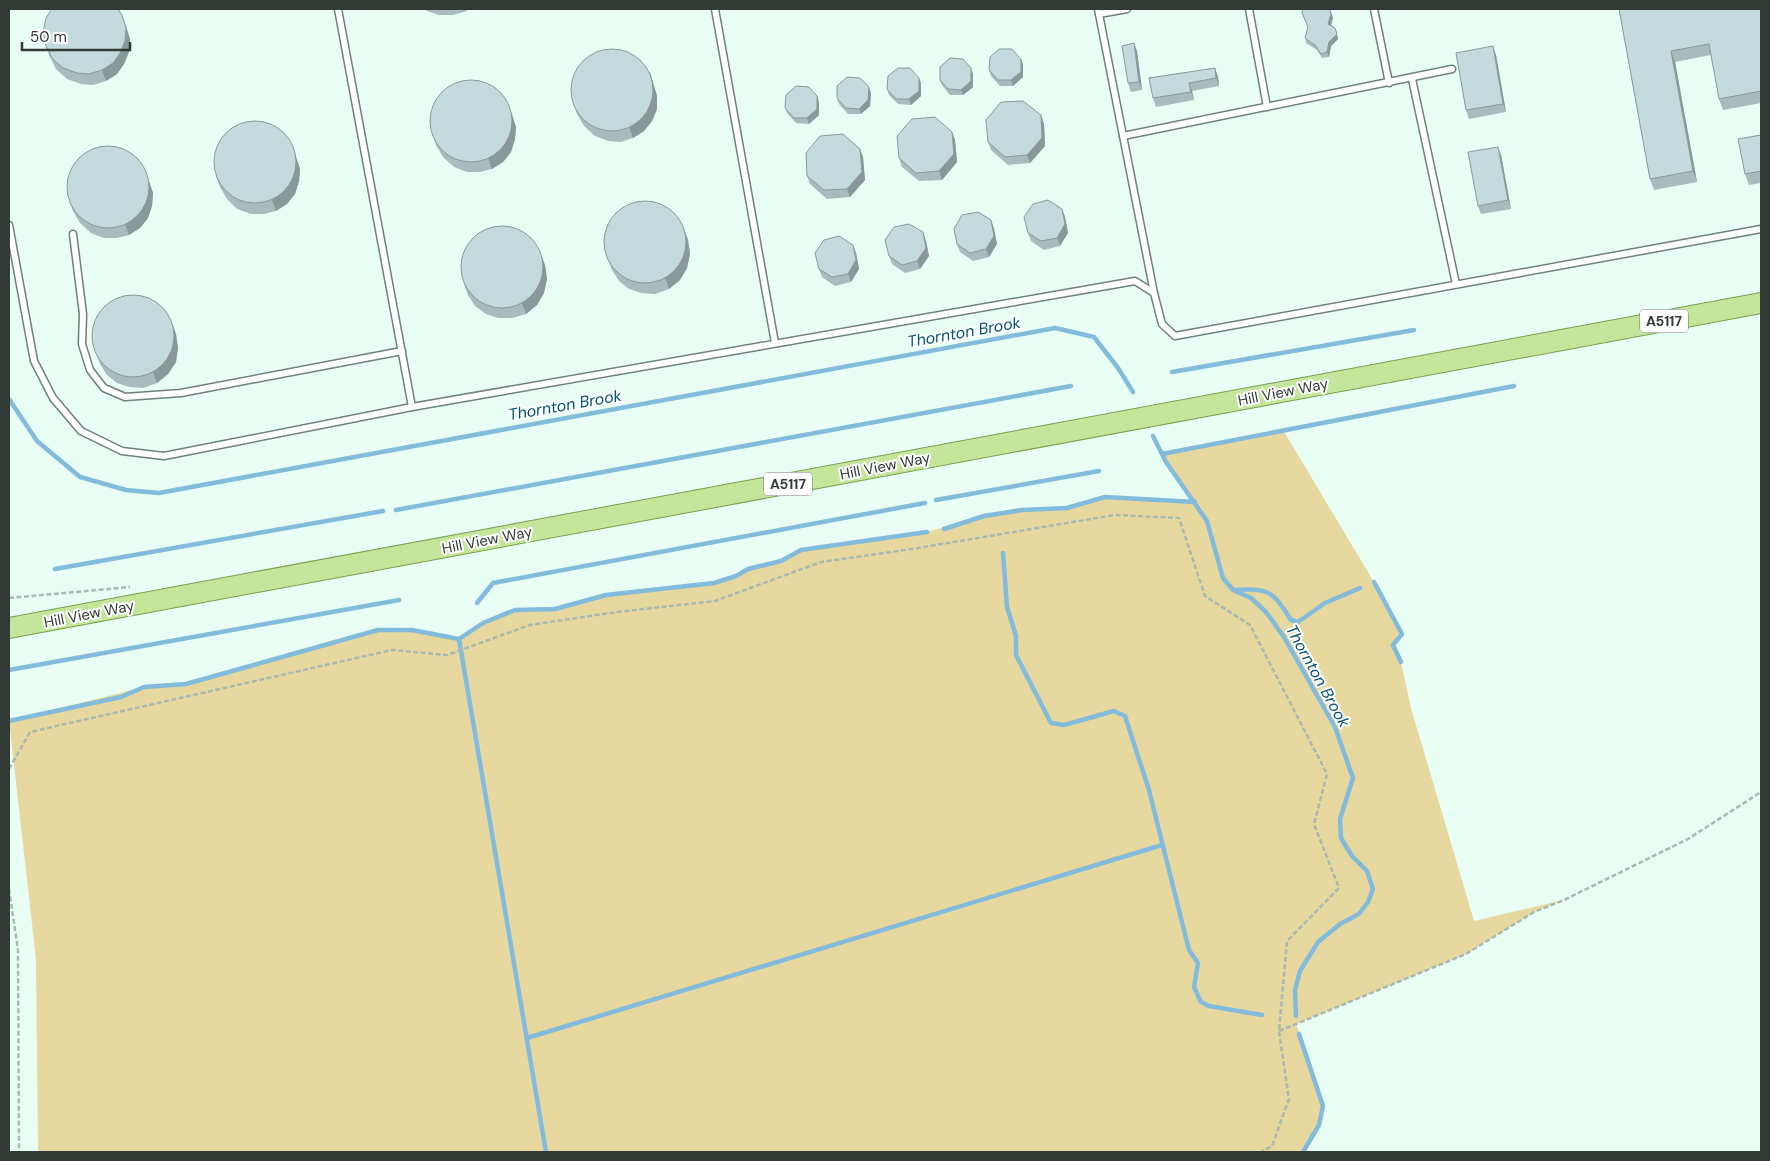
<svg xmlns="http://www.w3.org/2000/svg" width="1770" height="1161" viewBox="0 0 1770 1161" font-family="'DM Sans',sans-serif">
<rect width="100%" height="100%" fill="#e9fef4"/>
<polygon fill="#e6d89f" points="1283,430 1374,582 1402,634 1393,646 1401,662 1411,708 1474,921 1564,900 1534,912 1466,954 1296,1024 1323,1106 1319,1125 1303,1152 38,1152 36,959 9,721 144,687 186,684 378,630 412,630 459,639 483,623 515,610 555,609 606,595 714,583 736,576 748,569 781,561 801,550 823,546 927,532 984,516 1022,510 1067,508 1105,497 1194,502 1162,454"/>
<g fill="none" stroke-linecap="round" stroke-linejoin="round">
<g stroke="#82bbdb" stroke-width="4.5">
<polyline points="1172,372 1414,330"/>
<polyline points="9,399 37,441 80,477 126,490 159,493 1055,328 1094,337 1118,368 1133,392"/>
<polyline points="1153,436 1166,462 1207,521 1223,578 1233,590 1251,598 1266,612 1284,637 1335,727 1353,778 1340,819 1341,838 1352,856 1367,871 1373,889 1368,902 1359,914 1340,924 1318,942 1300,971 1295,990 1296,1016"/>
<polyline points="1162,454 1514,386"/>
<polyline points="936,500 1099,471"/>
<polyline points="396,510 1071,386"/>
<polyline points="944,529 984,516 1022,510 1067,508 1105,497 1195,502"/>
<polyline points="1003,553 1007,607 1016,636 1016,655 1051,723 1064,725 1114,711 1125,716 1149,790 1189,950 1198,963 1194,987 1201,1002 1209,1006 1262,1015"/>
<polyline points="55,569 383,511"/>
<polyline points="1374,582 1402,634 1393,645 1401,662"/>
<path d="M1234 590C1269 588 1273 591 1291 620L1298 622 1325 603 1360 588"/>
<polyline points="477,603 493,583 925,503"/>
<polyline points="9,670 399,600"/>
<polyline points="9,721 121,697 144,687 186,684 378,630 412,630 459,639"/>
<polyline points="1299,1034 1323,1106 1319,1125 1303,1152"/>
<polyline points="527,1038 1162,845"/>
<polyline points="546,1152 459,639 483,623 515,610 555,609 606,595 714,583 736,576 748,569 781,561 801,550 927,532"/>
</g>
<defs>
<g id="lane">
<polyline points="338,9 412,407"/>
<polyline points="715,9 775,343"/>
<polyline points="1098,9 1154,293"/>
<polyline points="1249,9 1267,107"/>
<polyline points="1374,9 1389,83"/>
<polyline points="1099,14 1127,9"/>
<polyline points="1412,79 1456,284"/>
<polyline points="1123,136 1452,69"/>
<polyline points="9,225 34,361 53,398 81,431 122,451 164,456 412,407 1135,281 1154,293 1162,324 1175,336 1761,229"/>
<polyline points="73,234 83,314 82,344 90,370 104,388 125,397 181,393 402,351"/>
</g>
<polyline id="primary" points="9,628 1761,303"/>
</defs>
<use href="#lane" stroke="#6f8178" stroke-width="9"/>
<use href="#primary" stroke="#779f4d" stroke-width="22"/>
<g stroke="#a8b9b1" stroke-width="2.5" stroke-dasharray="5 2.5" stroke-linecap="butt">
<polyline points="9,598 130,587"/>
<polyline points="9,769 30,732 392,650 447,655 530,625 617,612 715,601 821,562 912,549 1115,515 1179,518 1205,596 1250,625 1327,774 1314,824 1339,888 1287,941 1279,1031 1289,1099 1272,1146 1261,1152"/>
<polyline points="9,889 18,950 19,1152"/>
<polyline points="1279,1031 1466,954 1534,912 1564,900 1688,839 1761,792"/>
</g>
<use href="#lane" stroke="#fff" stroke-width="6"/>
<use href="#primary" stroke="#c4e69b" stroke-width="20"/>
</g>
<g fill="#a8bcbd">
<polygon points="424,9 469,9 467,11 453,15 439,15 427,11"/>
<polygon points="1619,9 1761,9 1761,103 1723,110 1719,99 1711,55 1675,62 1697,182 1654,190 1650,179"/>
<polygon points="1302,13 1333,18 1331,25 1335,28 1338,39 1331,46 1329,57 1322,58 1317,50 1306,43 1305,38 1308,27"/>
<polygon points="126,26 130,39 129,52 124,64 117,74 106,81 93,85 81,84 67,79 56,69 50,57 46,46"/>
<polygon points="1137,51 1142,90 1131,92 1128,83"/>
<polygon points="1496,55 1506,112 1469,119 1466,110"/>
<polygon points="1023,64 1023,77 1013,86 1000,86 991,76 989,70"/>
<polygon points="1215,68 1218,77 1219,86 1192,91 1194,100 1156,107 1153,98"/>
<polygon points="650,72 657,96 657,109 652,121 644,131 633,138 621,142 608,141 595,136 584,126 577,114 573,103"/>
<polygon points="973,74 973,87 963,95 950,95 942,85 940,80"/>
<polygon points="921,83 921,96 911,105 898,104 889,95 887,89"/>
<polygon points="871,93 870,106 861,114 848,114 839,104 837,98"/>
<polygon points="819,102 819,115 809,124 796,123 787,113 785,108"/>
<polygon points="512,114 516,127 515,139 511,152 503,162 492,169 480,172 467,172 454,167 443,157 436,145 432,134"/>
<polygon points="1041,115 1044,124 1045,146 1030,163 1008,165 991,150 988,142"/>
<polygon points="952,132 955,140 957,162 942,180 919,181 902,167 899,158"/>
<polygon points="1761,135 1761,183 1749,185 1745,174"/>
<polygon points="292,145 300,169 299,181 295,194 287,204 276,211 264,214 251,214 237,209 227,199 220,187 216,176"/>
<polygon points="860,149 863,157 865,180 850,197 827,199 810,184 807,176"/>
<polygon points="1501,155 1511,209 1481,214 1478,206"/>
<polygon points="149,181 153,193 152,206 148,218 140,228 129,235 117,238 104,238 91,233 80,223 73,211 69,200"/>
<polygon points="1062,209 1065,217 1068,233 1060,246 1044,250 1031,241 1028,233"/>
<polygon points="991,220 994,229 997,244 989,257 973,261 960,252 957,244"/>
<polygon points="684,229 688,240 690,254 687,268 680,280 669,289 655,294 641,293 629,289 619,281 612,270 608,259"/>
<polygon points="926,241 929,256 920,269 905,273 892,264 889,256"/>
<polygon points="856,253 859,269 851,282 835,286 822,277 819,269"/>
<polygon points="545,265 547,279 544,293 537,305 526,314 512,318 498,318 486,314 475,306 468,295 464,284"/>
<polygon points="172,323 176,334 178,348 176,362 168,374 157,383 143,388 129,387 117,383 107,375 100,364 96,353"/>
</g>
<g fill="#88999a">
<polygon points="1330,9 1333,18 1330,28 1328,24"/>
<polygon points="122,15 130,39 129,52 124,64 117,74 106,81 102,70"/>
<polygon points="1337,34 1338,39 1331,46 1329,57 1327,52 1329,42"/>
<polygon points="1134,43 1137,51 1142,90 1139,82"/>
<polygon points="1493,46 1496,55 1506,112 1503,104"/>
<polygon points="1671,51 1675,62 1697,182 1693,171"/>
<polygon points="1021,59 1023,64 1023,77 1013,86 1011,80"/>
<polygon points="971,68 973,74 973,87 963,95 961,90"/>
<polygon points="1215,68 1218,77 1219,86 1216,78"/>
<polygon points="650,72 657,96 657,109 652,121 644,131 633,138 629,127"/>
<polygon points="919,78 921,83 921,96 911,105 909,99"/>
<polygon points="1189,83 1192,91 1194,100 1191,92"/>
<polygon points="869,87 871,93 870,106 861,114 859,109"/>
<polygon points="817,96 819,102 819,115 809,124 807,118"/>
<polygon points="508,103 516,127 515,139 511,152 503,162 492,169 488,158"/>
<polygon points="1041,115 1044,124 1045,146 1030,163 1027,155"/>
<polygon points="952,132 955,140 957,162 942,180 939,171"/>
<polygon points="292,145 300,169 299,181 295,194 287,204 276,211 272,200"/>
<polygon points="1498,147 1501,155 1511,209 1508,200"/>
<polygon points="860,149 863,157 865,180 850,197 847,189"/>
<polygon points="145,170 153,193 152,206 148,218 140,228 129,235 125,224"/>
<polygon points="1062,209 1065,217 1068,233 1060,246 1057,238"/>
<polygon points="991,220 994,229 997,244 989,257 986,249"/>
<polygon points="684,229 688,240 690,254 687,268 680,280 669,289 665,278"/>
<polygon points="923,232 926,241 929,256 920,269 917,261"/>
<polygon points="853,245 856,253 859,269 851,282 848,274"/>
<polygon points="541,254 545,265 547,279 544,293 537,305 526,314 522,303"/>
<polygon points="172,323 176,334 178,348 176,362 168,374 157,383 153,372"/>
</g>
<g fill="#c3dbdc" stroke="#88999a">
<polygon points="52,9 118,9 122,15 126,28 125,41 120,53 113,63 102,70 89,74 77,73 63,68 52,58 46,46 43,32 46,18"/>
<polygon points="1303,9 1330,9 1331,14 1328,24 1335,28 1337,34 1329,42 1327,52 1321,54 1315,45 1305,38 1308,27 1302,13"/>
<polygon points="1619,9 1761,9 1761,91 1719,99 1709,44 1671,51 1693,171 1650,179"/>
<polygon points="1134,43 1139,82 1128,83 1122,46"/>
<polygon points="1493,46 1503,104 1466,110 1456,53"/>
<polygon points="999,49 1012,49 1021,59 1021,72 1011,80 998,80 989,70 990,57"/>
<circle cx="612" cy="90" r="41"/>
<polygon points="950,58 963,59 971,68 971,81 961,90 948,89 940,80 940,67"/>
<polygon points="898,68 910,68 919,78 919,91 909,99 896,99 887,89 888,76"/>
<polygon points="1215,68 1216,78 1189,83 1191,92 1153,98 1149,78"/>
<polygon points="847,77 860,78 869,87 868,100 859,109 846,108 837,98 837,86"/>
<circle cx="471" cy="121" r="41"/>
<polygon points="796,86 809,87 817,96 817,109 807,118 794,118 785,108 786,95"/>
<polygon points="1023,101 1041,115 1042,138 1027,155 1005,157 988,142 986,120 1001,102"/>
<polygon points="935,117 952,132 954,154 939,171 916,173 899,158 897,136 912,119"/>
<circle cx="255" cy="162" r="41"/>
<polygon points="843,134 860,149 862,172 847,189 824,190 807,176 806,153 820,136"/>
<polygon points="1761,135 1761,171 1745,174 1738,139"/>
<circle cx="108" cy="187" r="41"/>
<polygon points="1498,147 1508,200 1478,206 1468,152"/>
<polygon points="1048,200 1062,209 1065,224 1057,238 1041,241 1028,233 1024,217 1033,204"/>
<circle cx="645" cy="242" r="41"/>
<polygon points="978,212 991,220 994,236 986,249 970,253 957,244 954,229 962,215"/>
<polygon points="909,224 923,232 926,248 917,261 902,265 889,256 885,240 894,227"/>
<circle cx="502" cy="267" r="41"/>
<polygon points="839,236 853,245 856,260 848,274 832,277 819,269 815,253 824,240"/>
<circle cx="133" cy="336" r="41"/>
</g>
<g text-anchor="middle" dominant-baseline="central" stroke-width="4" stroke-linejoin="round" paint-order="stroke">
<g fill="#fff" stroke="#707572" stroke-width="1">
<rect x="1640" y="309.5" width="48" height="23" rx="4"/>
<rect x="764" y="472.5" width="48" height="23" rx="4"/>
</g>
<g font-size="14" font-weight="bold" fill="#323a36">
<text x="1664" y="321">A5117</text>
<text x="788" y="484">A5117</text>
</g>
<g font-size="15" fill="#323a36" stroke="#fff">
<text transform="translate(1283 392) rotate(-11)">Hill View Way</text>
<text transform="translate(885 466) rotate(-11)">Hill View Way</text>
<text transform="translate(487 540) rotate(-11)">Hill View Way</text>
<text transform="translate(89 614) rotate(-11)">Hill View Way</text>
</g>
<g font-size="16" font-style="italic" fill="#055271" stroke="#fff">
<text transform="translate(964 332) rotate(-10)">Thornton Brook</text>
<text transform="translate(565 405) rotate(-10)">Thornton Brook</text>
<text transform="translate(1318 676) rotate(61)">Thornton Brook</text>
</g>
</g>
<rect width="1770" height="1161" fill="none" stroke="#323a36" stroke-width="20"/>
<path d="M22 42v8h108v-8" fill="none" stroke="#323a36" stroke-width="2.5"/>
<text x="30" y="42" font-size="15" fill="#323a36" stroke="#ffffff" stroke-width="4" paint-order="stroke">50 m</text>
</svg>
